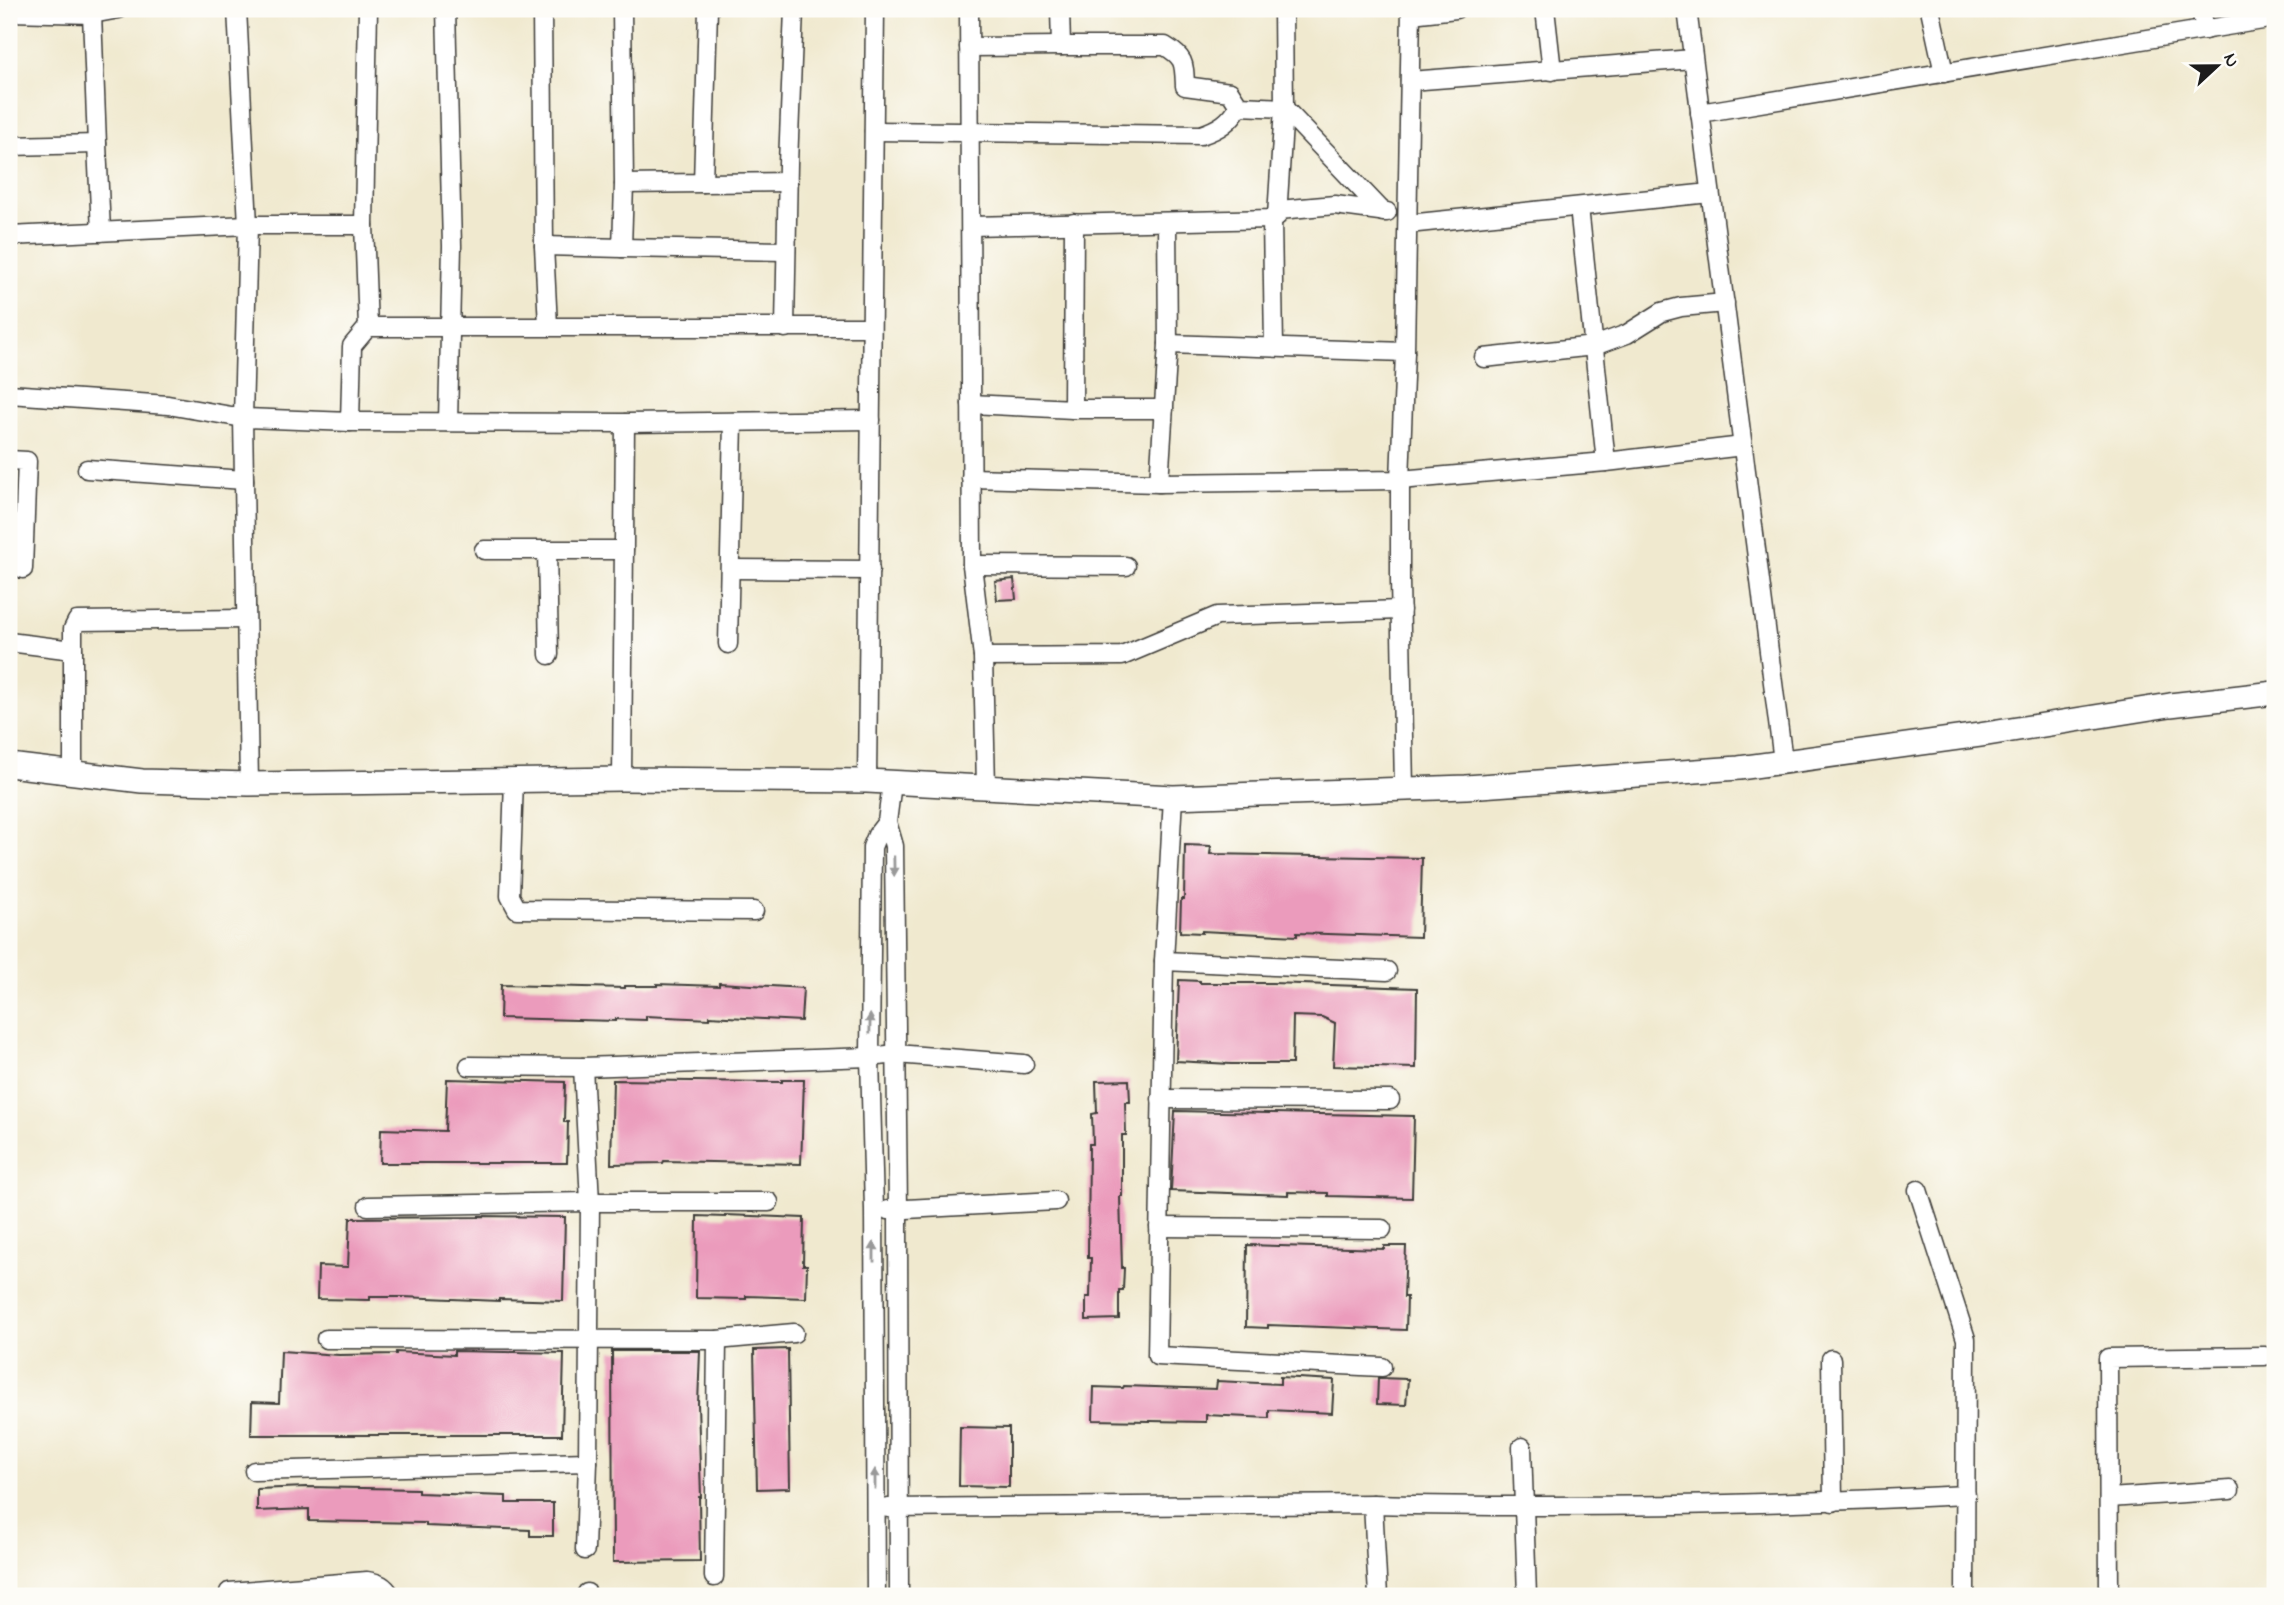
<svg xmlns="http://www.w3.org/2000/svg" width="2284" height="1605" viewBox="0 0 2284 1605" font-family="'Indie Flower',sans-serif">
<rect width="100%" height="100%" fill="#fdfcf7"/>
<filter id="ink" filterUnits="userSpaceOnUse"><feTurbulence type="fractalNoise" baseFrequency=".0143" numOctaves="2"/><feDisplacementMap in="SourceGraphic" scale="14" xChannelSelector="R" yChannelSelector="G"/><feConvolveMatrix kernelMatrix="1 2 1 2 8 2 1 2 1" color-interpolation-filters="sRGB"/></filter>
<filter id="wash" filterUnits="userSpaceOnUse"><feTurbulence type="fractalNoise" baseFrequency=".00686" numOctaves="4" result="noise"/><feDisplacementMap in="SourceGraphic" scale="28" xChannelSelector="R" yChannelSelector="G"/><feGaussianBlur stdDeviation="1.57" result="paint"/><feColorMatrix in="noise" values="0 0 0 0 0 0 0 0 0 0 0 0 0 0 0 0 0 1.4 0 .05"/><feComposite in="paint" operator="in"/></filter>
<g filter="url(#wash)">
<rect width="100%" height="100%" fill="#f0e9cf"/>
<g id="blocks">
<g fill="#eb9bbc">
<polygon points="1014,579 1016,599 997,600 995,581"/>
<polygon points="1185,845 1211,846 1210,854 1422,858 1420,937 1297,933 1297,936 1202,931 1202,933 1180,932 1181,899 1184,899"/>
<polygon points="1179,980 1200,981 1200,983 1272,983 1417,988 1416,1068 1333,1066 1335,1023 1322,1017 1293,1016 1292,1064 1231,1064 1176,1061"/>
<polygon points="719,983 803,988 801,1021 710,1016 710,1019 646,1016 646,1020 616,1019 616,1021 500,1018 501,985 625,988 625,986 657,986 657,984 719,986"/>
<polygon points="447,1079 565,1082 564,1122 568,1122 567,1163 380,1163 381,1129 445,1131"/>
<polygon points="613,1080 782,1082 782,1080 804,1080 801,1164 664,1161 663,1163 611,1164"/>
<polygon points="1129,1080 1130,1102 1125,1102 1126,1135 1122,1135 1122,1196 1120,1196 1122,1268 1124,1268 1123,1290 1119,1290 1119,1319 1086,1320 1086,1297 1090,1297 1091,1258 1088,1258 1089,1144 1093,1144 1092,1114 1097,1113 1096,1081"/>
<polygon points="1175,1111 1414,1116 1412,1198 1328,1196 1328,1193 1288,1192 1288,1195 1171,1191"/>
<polygon points="725,1215 804,1218 803,1265 807,1265 806,1298 746,1296 746,1299 696,1298 697,1216 725,1217"/>
<polygon points="479,1216 565,1217 563,1301 499,1299 499,1301 403,1297 370,1297 370,1300 317,1299 318,1266 348,1267 350,1218 479,1217"/>
<polygon points="1247,1245 1384,1249 1384,1246 1406,1246 1404,1297 1407,1297 1406,1330 1268,1325 1268,1328 1246,1327"/>
<polygon points="788,1349 790,1488 757,1489 754,1350"/>
<polygon points="281,1351 339,1355 396,1354 396,1352 454,1355 454,1351 564,1353 562,1435 251,1435 252,1402 279,1403"/>
<polygon points="612,1351 700,1351 698,1404 701,1497 699,1497 700,1561 613,1562"/>
<polygon points="1280,1377 1334,1380 1332,1413 1269,1410 1269,1418 1206,1415 1206,1422 1093,1420 1094,1387 1123,1388 1124,1386 1216,1389 1217,1381 1280,1384"/>
<polygon points="1378,1378 1408,1379 1406,1405 1377,1404"/>
<polygon points="960,1427 1009,1428 1009,1487 959,1486"/>
<polygon points="306,1487 418,1489 418,1493 506,1496 506,1503 553,1503 553,1536 530,1536 530,1530 426,1526 426,1523 309,1521 309,1509 257,1511 257,1489"/>
</g>
</g>
</g>
<g filter="url(#ink)">
<use href="#blocks" fill-opacity="0" stroke="#3c3b37" stroke-width="2"/>
<g fill="none" stroke-linecap="round" stroke-linejoin="round">
<defs>
<g id="minor">
<polyline points="237,9 248,225 243,418 249,784"/>
<polyline points="446,9 452,246 448,422"/>
<polyline points="542,9 544,246 548,326"/>
<polyline points="969,9 972,565 983,657 986,787"/>
<path d="M1060 9 1061 46H1165C1185 58 1184 63 1185 86L1230 92 1239 106 1284 108 1383 212"/>
<polyline points="1545,9 1552,71"/>
<polyline points="1687,9 1783,761"/>
<polyline points="1930,9 1944,73"/>
<polyline points="2201,9 2205,30"/>
<polyline points="9,12 92,14 119,9"/>
<polyline points="1411,14 1456,9"/>
<polyline points="969,47 1061,46"/>
<polyline points="1410,81 1693,59"/>
<polyline points="1700,113 2275,18"/>
<path d="M874 131 1201 135C1219 129 1230 122 1239 106"/>
<polyline points="97,144 101,232"/>
<polyline points="9,146 97,144 92,14"/>
<polyline points="703,183 788,182"/>
<polyline points="624,184 703,183 708,9"/>
<polyline points="1579,207 1606,462"/>
<polyline points="1279,210 1335,205 1387,212"/>
<polyline points="1272,219 1274,347"/>
<polyline points="1408,224 1710,193"/>
<polyline points="971,226 1272,219 1277,216 1284,108 1283,9"/>
<polyline points="9,236 248,225 364,225"/>
<polyline points="544,246 622,248 624,184 622,9"/>
<polyline points="622,248 786,251"/>
<polyline points="368,327 364,225 368,9"/>
<polyline points="785,328 788,164 794,9"/>
<polyline points="1168,344 1405,352"/>
<polyline points="1484,358 1594,346 1627,334 1662,312 1681,307 1725,303"/>
<polyline points="9,394 168,405 243,418 350,422 352,346 368,327 871,327"/>
<polyline points="971,404 1073,409 1164,409"/>
<polyline points="1073,409 1074,223"/>
<polyline points="350,422 625,423 871,420"/>
<polyline points="9,460 27,461 23,569"/>
<polyline points="87,469 244,480"/>
<polyline points="971,478 1159,483 1400,480 1606,462 1743,446"/>
<polyline points="1159,483 1168,344 1167,222"/>
<polyline points="484,550 624,550"/>
<polyline points="547,550 549,655"/>
<polyline points="972,565 1126,566"/>
<polyline points="731,569 870,570"/>
<polyline points="9,642 73,650"/>
<polyline points="728,644 733,422"/>
<polyline points="983,657 1122,656 1217,616 1401,610"/>
<polyline points="73,774 73,629 77,621 246,619"/>
<polyline points="622,779 625,423"/>
<polyline points="514,780 510,896 517,909 754,911"/>
<polyline points="867,781 875,9"/>
<polyline points="1404,789 1400,580 1400,480 1405,352 1411,9"/>
<polyline points="1173,797 1164,961 1157,1356 1382,1367"/>
<polyline points="887,822 892,783"/>
<polyline points="1164,961 1387,971"/>
<polyline points="469,1066 583,1067 870,1057 896,1054 1024,1064"/>
<polyline points="583,1067 590,1202 588,1462 585,1550"/>
<polyline points="1161,1099 1390,1100"/>
<polyline points="1918,1190 1966,1339 1965,1596"/>
<polyline points="368,1206 590,1202 769,1202"/>
<polyline points="888,1210 1056,1201"/>
<polyline points="1159,1227 1382,1229"/>
<polyline points="326,1339 717,1340 794,1333"/>
<polyline points="1831,1359 1833,1502"/>
<polyline points="1522,1447 1527,1596"/>
<polyline points="254,1471 588,1462"/>
<polyline points="2109,1498 2230,1490"/>
<path d="M1373 1504C1571 1509 1768 1505 1966 1495"/>
<polyline points="888,1508 1373,1504 1378,1596"/>
<polyline points="714,1577 717,1340"/>
<path d="M229 1592 367 1581C379 1583 384 1585 391 1596"/>
<polyline points="587,1593 587,1596"/>
<polyline points="876,1596 874,1210 870,1057 872,847 877,835 887,822 894,846 898,1210 899,1596"/>
<polyline points="2109,1596 2108,1358 2265,1356"/>
</g>
<polyline id="tertiary" points="9,765 142,781 249,784 622,779 867,781 1173,797 1466,787 1739,768 1980,735 2170,705 2275,693"/>
</defs>
<use href="#minor" stroke="#3c3b37" stroke-width="21"/>
<use href="#tertiary" stroke="#3c3b37" stroke-width="26"/>
<use href="#minor" stroke="#fff" stroke-width="18"/>
<use href="#tertiary" stroke="#fff" stroke-width="23"/>
</g>
<defs><path id="oneway-solid" d="M-6-.8H1V-3.2L6.5 0L1 3.2V.8H-6Z" transform="scale(1.75)"/></defs>
<g fill="#999">
<use href="#oneway-solid" transform="translate(894 866) rotate(89)"/>
<use href="#oneway-solid" transform="translate(870 1024) rotate(-89)"/>
<use href="#oneway-solid" transform="translate(874 1252) rotate(-90)"/>
<use href="#oneway-solid" transform="translate(875 1479) rotate(-90)"/>
</g>
</g>
<rect width="2284" height="1605" fill="none" stroke="#fdfcf7" stroke-width="35"/>
<g transform="translate(2217 66) rotate(68)" stroke="#fdfcf7" stroke-width="5" paint-order="stroke">
<path d="M0-5L12 26L0 18L-12 26Z" fill="#1c1c1c"/>
<text y="-10" font-size="19" font-weight="bold" text-anchor="middle" fill="#1c1c1c">N</text>
</g>
</svg>
